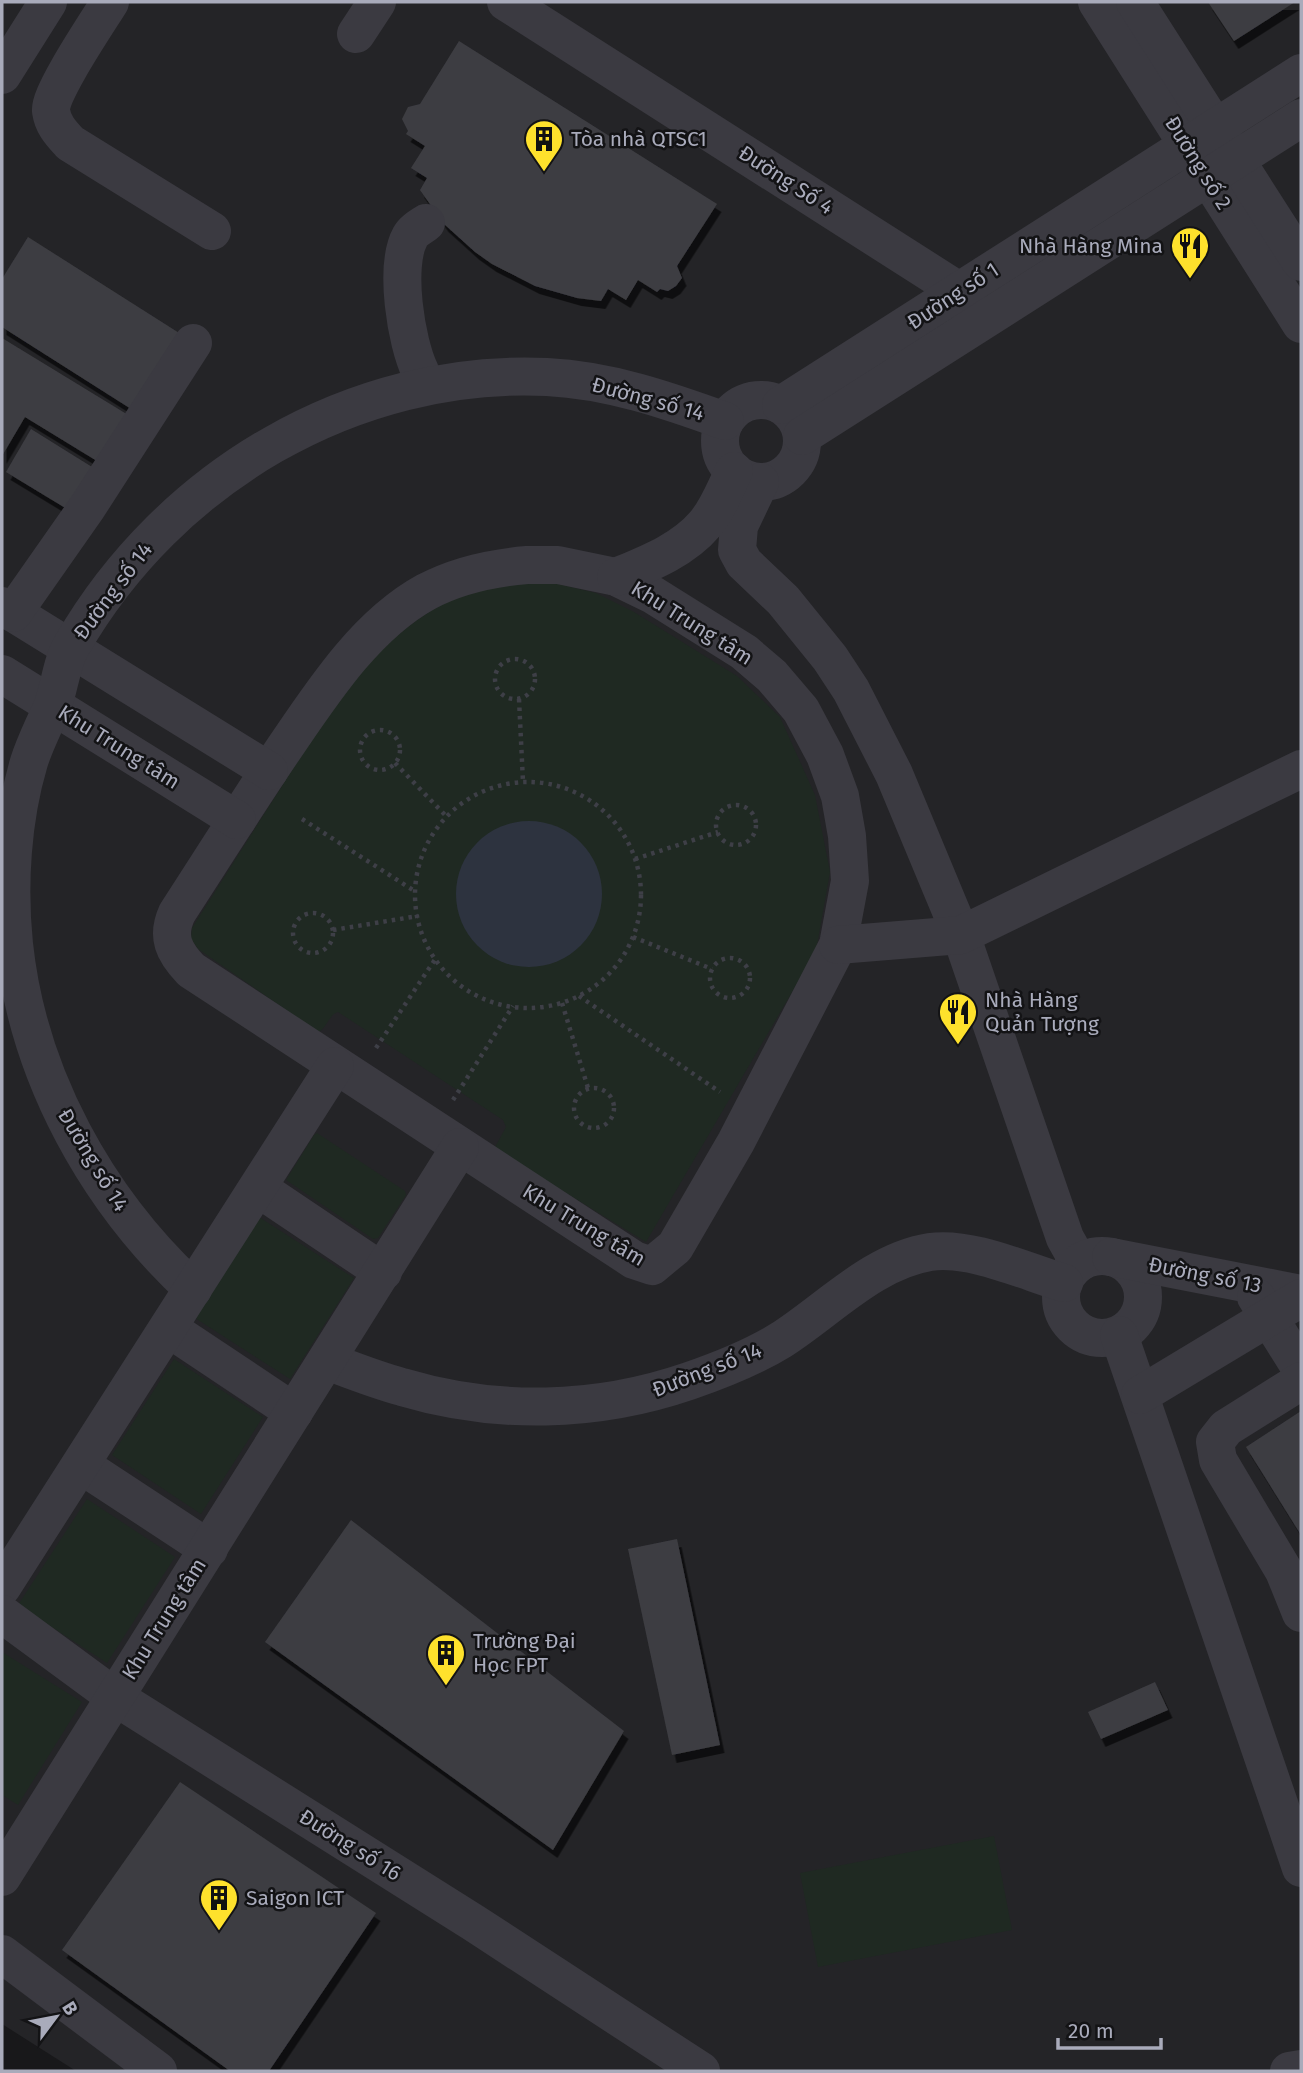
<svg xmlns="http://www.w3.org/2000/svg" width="1303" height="2073" viewBox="0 0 1303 2073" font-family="'Fira Sans',sans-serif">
<defs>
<filter id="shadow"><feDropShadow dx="4.5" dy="8" stdDeviation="0" flood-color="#0009"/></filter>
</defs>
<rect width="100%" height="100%" fill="#18181a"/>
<polygon fill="#242427" points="2,2 1301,2 1301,2071 76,2071 2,2024"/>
<g fill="#1f2922">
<path d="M516 583 558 584 596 593 634 612 737 676 780 717 815 795 830 872 816 951 646 1242 494 1149 506 1127 503 1120 338 1012C328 1015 327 1029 318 1032L198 949 191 939 192 928C221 882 251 835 280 789 324 721 367 647 439 606 463 592 489 588 516 583Z"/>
<polygon points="317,1133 405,1191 406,1195 378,1238 373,1239 286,1180 314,1135"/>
<polygon points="259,1217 354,1278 290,1379 195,1318"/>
<polygon points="174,1359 263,1417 201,1514 112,1455"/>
<polygon points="87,1499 175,1557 107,1663 18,1605"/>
<polygon points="2,1652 82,1702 18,1805 2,1795"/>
<polygon points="994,1836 1012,1930 818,1967 800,1873"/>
</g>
<circle fill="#2d333f" cx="529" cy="894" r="73"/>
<g fill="#3d3d42" filter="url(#shadow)">
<polygon points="1208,2 1295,2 1234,41"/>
<polygon points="459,41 717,204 677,266 682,278 676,286 668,291 660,289 657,292 638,280 626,300 608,289 601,301 577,298 535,286 492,264 475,252 444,224 420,190 427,178 411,168 425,146 406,134 408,131 402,119 408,107 420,104"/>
<polygon points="28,237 187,338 139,414 2,327 2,279"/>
<polygon points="2,338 138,421 110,469 25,417 2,456"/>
<polygon points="31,429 92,467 67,509 6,472"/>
<polygon points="1301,1411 1301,1535 1246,1447"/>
<polygon points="351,1520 624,1731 553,1850 265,1642"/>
<polygon points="677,1539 720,1745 672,1755 628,1549"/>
<polygon points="1155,1682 1168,1710 1101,1739 1088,1712"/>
<polygon points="180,1782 376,1913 269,2071 230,2071 62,1950"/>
</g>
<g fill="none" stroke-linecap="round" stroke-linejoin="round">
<g stroke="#3e3f47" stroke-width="4.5" stroke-dasharray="3.5 5" stroke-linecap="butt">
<circle cx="515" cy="679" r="20"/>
<polyline points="519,699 523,782"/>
<circle cx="380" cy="750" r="20"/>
<polyline points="395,763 447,817"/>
<circle cx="528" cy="895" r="113"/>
<circle cx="736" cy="825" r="20"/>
<polyline points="302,819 416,892"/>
<polyline points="635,859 718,832"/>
<circle cx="313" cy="933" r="20"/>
<polyline points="333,930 418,916"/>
<polyline points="633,937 712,969"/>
<circle cx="730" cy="978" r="20"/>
<polyline points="579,996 720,1092"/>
<polyline points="562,1003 588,1088"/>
<polyline points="376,1048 436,958"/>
<circle cx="594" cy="1108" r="20"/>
<polyline points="453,1100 513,1006"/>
</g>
<g stroke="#3b3a41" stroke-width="38">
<path d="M110 2C99 20 48 95 51 111 53 125 61 133 70 143L212 231"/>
<polyline points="506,2 959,291 972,311"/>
<polyline points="1097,2 1301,324"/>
<polyline points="1135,2 1301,262"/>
<polyline points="356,34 377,2"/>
<polyline points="2,75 48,2"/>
<path d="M420 371C406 342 394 266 410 237 413 231 420 227 426 223"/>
<circle cx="761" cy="441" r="41"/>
<polyline points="781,405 1301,73"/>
<polyline points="802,436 1301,118"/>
<polyline points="760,482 739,526 737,550 744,563 783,600 830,658 851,690 894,774 961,935 1065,1238 1079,1263"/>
<path d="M527 565H558L616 577 653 595 744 652 772 676 801 710 825 755 840 796 847 836 850 881 838 945 736 1142 675 1247 652 1266 634 1260 191 970C174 952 166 937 177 913 212 859 246 805 281 753 320 696 364 626 426 592 458 575 491 568 527 565Z"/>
<path d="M616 577C647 564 682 551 705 524 718 509 725 489 734 471"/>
<polyline points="2,606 269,771"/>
<polyline points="13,613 88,506 193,343"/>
<polyline points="2,674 237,820"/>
<polyline points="838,945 961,935 1301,769"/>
<polyline points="258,1188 383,1272"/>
<circle cx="1102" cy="1297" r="41"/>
<polyline points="1111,1257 1301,1294"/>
<path d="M193 1289C97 1200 28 1076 14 944 8 885 12 819 29 762 35 743 44 726 52 707 60 687 61 663 72 645 169 477 353 368 547 377 609 380 667 400 725 421"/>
<polyline points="1256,1297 1301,1369"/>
<polyline points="168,1328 294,1412"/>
<polyline points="1119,1335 1301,1868"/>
<path d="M327 1361C351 1370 376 1380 402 1387 496 1415 596 1413 689 1381 721 1370 752 1358 781 1340 828 1310 873 1261 930 1252 971 1246 1024 1271 1064 1283"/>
<polyline points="1301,1381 1226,1428 1215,1442 1218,1460 1284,1571 1301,1613"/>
<polyline points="1140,1395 1301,1298"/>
<polyline points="81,1465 209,1549"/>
<polyline points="2,1587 335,1066"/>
<polyline points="2,1614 115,1697 474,1923 701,2071"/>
<polyline points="2,1877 460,1147"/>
<polyline points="2,1954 158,2071"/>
<polyline points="1289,2071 1301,2069"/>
</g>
</g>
<defs>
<symbol id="building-pin" viewBox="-11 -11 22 30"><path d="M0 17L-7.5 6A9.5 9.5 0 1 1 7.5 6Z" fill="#fee12c" stroke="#131315"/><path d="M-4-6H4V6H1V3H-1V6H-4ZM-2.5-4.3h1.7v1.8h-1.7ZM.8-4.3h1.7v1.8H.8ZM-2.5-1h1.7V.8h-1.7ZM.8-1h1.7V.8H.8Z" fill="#111"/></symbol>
<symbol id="restaurant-pin" viewBox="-11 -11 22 30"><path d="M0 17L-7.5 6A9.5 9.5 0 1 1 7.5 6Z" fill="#fee12c" stroke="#131315"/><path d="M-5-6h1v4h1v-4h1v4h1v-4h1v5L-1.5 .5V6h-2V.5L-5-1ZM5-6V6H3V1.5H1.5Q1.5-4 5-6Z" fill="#111"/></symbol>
</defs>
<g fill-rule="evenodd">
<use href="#building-pin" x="522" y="117" width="44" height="60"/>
<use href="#restaurant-pin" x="1168" y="224" width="44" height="60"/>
<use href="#restaurant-pin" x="936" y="990" width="44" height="60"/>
<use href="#building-pin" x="424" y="1631" width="44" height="60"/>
<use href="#building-pin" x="197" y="1876" width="44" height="60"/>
</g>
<g text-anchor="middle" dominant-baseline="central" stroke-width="5" stroke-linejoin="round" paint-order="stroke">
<g font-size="21" fill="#a9abbb" stroke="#131315" text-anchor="start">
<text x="571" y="139">Tòa nhà QTSC1</text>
<text x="1163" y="246" text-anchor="end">Nhà Hàng Mina</text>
<text x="985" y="1000">Nhà Hàng<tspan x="985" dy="24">Quản Tượng</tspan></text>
<text x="473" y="1641">Trường Đại<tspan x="473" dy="24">Học FPT</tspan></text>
<text x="246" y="1898">Saigon ICT</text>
</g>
<g font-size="21" fill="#a9abbb" stroke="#131315">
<text transform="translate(1198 163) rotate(58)">Đường số 2</text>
<text transform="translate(786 180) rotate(33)">Đường Số 4</text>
<text transform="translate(953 296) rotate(-33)">Đường số 1</text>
<text transform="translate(648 399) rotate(15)">Đường số 14</text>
<text transform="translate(113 591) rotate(-53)">Đường số 14</text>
<text transform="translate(692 623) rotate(32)">Khu Trung tâm</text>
<text transform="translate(119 747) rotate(32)">Khu Trung tâm</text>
<text transform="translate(93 1160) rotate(59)">Đường số 14</text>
<text transform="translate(584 1225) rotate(31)">Khu Trung tâm</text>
<text transform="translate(1205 1275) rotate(11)">Đường số 13</text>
<text transform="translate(707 1370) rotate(-21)">Đường số 14</text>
<text transform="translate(164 1619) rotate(-58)">Khu Trung tâm</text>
<text transform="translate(350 1845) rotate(32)">Đường số 16</text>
</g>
</g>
<rect width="1303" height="2073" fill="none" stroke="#a9abbb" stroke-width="7"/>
<g transform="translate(56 2017) rotate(58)" stroke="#131315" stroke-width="5" paint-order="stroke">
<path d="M0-5L12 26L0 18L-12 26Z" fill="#a9abbb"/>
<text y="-10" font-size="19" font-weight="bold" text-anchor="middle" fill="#a9abbb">B</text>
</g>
<path d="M1058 2038v10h103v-10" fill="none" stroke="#a9abbb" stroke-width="3.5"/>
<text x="1068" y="2038" font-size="21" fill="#a9abbb" stroke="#131315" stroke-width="5" paint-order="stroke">20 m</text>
</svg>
